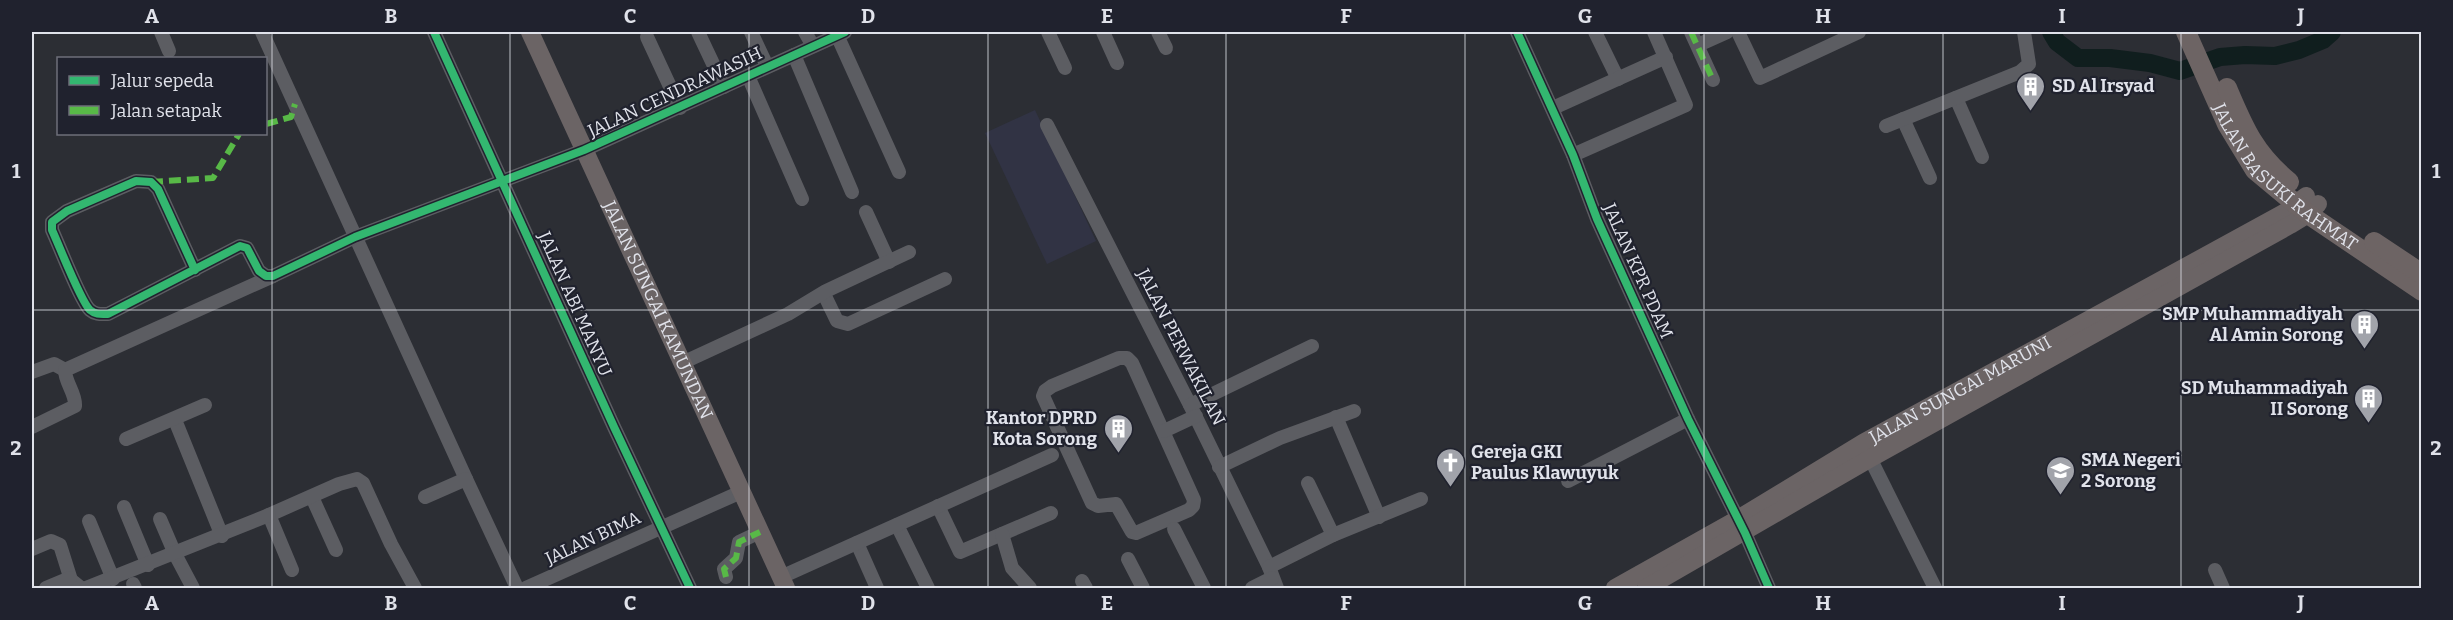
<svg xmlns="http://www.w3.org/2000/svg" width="2453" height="620" viewBox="0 0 2453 620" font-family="Bitter,serif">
<rect width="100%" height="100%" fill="#2c2e34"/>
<polygon fill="#313344" points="1035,110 1096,241 1047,264 985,133"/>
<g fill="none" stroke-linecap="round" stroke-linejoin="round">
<polyline stroke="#101e1e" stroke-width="18" points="2051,32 2057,42 2078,58 2110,58 2150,63 2180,71 2220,57 2245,55 2275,56 2299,50 2323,40 2332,32"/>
<g stroke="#5c5d62" stroke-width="14">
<polyline points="161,32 169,51"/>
<polyline points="262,32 466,479"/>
<polyline points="434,32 614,427 690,588"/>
<polyline points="698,32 724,87"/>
<polyline points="751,32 767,66"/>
<polyline points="805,32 813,46"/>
<polyline points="1048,32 1065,68"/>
<polyline points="1103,32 1117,63"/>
<polyline points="1158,32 1166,48"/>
<polyline points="1517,32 1573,155 1597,219 1688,419 1745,533 1769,588"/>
<polyline points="1595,32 1618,79"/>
<polyline points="1691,32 1713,80"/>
<polyline points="1738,32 1760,78 1859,32"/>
<polyline points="837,35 899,172"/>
<polyline points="647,37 680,108"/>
<polyline points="1698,45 1727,32"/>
<polyline points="794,55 852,192"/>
<polyline points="748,76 802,199"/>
<polyline points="1956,98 1982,157"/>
<polyline points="1553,108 1666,57"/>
<polyline points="1903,119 1930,178"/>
<polyline points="1047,125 1190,405 1269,567 1277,588"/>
<polyline points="1886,126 2020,72 2029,64 2024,32"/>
<polyline points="1573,155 1686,105 1654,32"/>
<polyline points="866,212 889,262"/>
<path d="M195 270 158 189 151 182 136 181 67 211 52 222V230C59 245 81 302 90 310 96 315 101 314 108 314L240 246 247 248 259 271 266 276H273L355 237 584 150 845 32"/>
<polyline points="824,294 837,321 848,324 945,279"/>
<polygon points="1119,358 1127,358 1132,363 1194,500 1193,506 1189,510 1136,533 1132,532 1116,504 1098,506 1092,503 1043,396 1045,391 1052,386"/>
<polyline points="682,363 788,314 826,291 909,252"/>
<polyline points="32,372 54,364 65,370"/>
<polyline points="1190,405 1312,346"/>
<polyline points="1336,417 1379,517"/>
<polyline points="175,420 222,536"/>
<path d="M32 427 75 406C76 393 65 383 65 370L273 276"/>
<polyline points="1164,431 1196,416"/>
<polyline points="126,439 205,405"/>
<polyline points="1866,450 1935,588"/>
<polyline points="1219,467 1280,438 1354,411"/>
<polyline points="1568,481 1688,419"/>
<polyline points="1308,483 1333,535"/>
<polyline points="312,497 336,550"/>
<polyline points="425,497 466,479 517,588"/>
<polyline points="938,506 960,552 1051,513"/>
<polyline points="124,507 148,565"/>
<polyline points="160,519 175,554 193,588"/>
<polyline points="89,521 113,579"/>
<polyline points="897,525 928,588"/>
<polyline points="1174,529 1204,588"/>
<polyline points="1002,534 1012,568 1030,588"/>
<polyline points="857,543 877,588"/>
<polyline points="32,549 51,541 60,545 71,580 81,588"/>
<polyline points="1128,559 1143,588"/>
<polyline points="1269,567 1333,535 1421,499"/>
<polyline points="292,570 269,515 339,484 357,479 363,483 391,544 415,588"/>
<polyline points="2215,570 2223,588"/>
<polyline points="726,577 724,569 736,558 739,542 760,532"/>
<polyline points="781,577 1052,455"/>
<polyline points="1082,581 1086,588"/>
<polyline points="133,584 135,588"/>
<polyline points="46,588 70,578"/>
<polyline points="86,588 269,515"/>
<polyline points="526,588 741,492"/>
<polyline points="1252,588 1272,578"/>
</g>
<g stroke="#6b6465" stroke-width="18">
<path id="s1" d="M530 32 786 588"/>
<path id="s2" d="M1615 588 1738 519 1863 443 2284 213 2306 196"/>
<polyline points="1646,588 1871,458 2290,225 2308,214 2318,204"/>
</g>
<g stroke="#6d6464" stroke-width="20">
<path id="s3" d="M2186 32 2227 124 2255 170 2308 214 2422 291"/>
<path d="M2227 88C2244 128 2254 153 2289 182"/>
<polyline points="2374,242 2422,274"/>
</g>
<g stroke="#58b947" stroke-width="6" stroke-dasharray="12 6" stroke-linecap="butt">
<polyline points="1691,32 1713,80"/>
<polyline points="266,124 291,117 295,104"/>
<polyline points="151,182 213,178 239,134"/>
<polyline points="726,577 724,569 736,558 739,542 760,532"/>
</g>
<defs>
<g id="cycleway">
<polyline points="434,32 614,427 690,588"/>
<polyline points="1517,32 1573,155 1597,219 1688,419 1745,533 1769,588"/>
<path d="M195 270 158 189 151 182 136 181 67 211 52 222V230C59 245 81 302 90 310 96 315 101 314 108 314L240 246 247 248 259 271 266 276H273L355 237 584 150 845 32"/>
</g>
</defs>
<use href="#cycleway" stroke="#20222e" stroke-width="11"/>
<use href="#cycleway" stroke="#33b770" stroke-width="8"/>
</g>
<path fill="none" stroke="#e0e2ea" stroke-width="1.5" stroke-opacity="0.55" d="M272 32V588M510 32V588M749 32V588M988 32V588M1226 32V588M1465 32V588M1704 32V588M1943 32V588M2181 32V588M32 310H2422"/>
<defs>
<symbol id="building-pin" viewBox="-11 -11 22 30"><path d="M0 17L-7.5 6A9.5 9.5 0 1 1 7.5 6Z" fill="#a1a3aa" stroke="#20222e"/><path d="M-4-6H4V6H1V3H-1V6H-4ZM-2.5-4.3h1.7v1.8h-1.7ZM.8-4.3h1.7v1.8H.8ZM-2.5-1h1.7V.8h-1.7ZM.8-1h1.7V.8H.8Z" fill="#fff"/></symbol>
<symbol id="church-pin" viewBox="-11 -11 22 30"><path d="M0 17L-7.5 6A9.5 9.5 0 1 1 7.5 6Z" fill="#a1a3aa" stroke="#20222e"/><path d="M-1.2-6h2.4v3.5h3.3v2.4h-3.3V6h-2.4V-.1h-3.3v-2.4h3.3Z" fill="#fff"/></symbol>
<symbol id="school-pin" viewBox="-11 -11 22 30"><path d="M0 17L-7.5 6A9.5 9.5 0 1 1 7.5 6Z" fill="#a1a3aa" stroke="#20222e"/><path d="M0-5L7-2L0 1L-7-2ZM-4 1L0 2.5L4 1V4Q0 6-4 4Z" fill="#fff"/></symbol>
</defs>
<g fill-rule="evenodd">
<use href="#building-pin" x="2014" y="70" width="33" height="45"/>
<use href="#building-pin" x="2348" y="308" width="33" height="45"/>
<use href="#building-pin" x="2352" y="382" width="33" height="45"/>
<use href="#building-pin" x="1102" y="412" width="33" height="45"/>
<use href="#church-pin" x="1434" y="446" width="33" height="45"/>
<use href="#school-pin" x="2044" y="454" width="33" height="45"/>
</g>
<g text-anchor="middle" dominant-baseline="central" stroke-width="4.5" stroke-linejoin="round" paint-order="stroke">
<g font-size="18" font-weight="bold" fill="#e0e2ea" stroke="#20222e" text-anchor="start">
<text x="2052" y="86">SD Al Irsyad</text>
<text x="2343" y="314" text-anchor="end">SMP Muhammadiyah<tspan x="2343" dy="21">Al Amin Sorong</tspan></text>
<text x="2348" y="388" text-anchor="end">SD Muhammadiyah<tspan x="2348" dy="21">II Sorong</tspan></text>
<text x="1097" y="418" text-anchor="end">Kantor DPRD<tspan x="1097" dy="21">Kota Sorong</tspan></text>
<text x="1471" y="452">Gereja GKI<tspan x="1471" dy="21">Paulus Klawuyuk</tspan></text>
<text x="2081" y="460">SMA Negeri<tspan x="2081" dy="21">2 Sorong</tspan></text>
</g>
<g font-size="18" fill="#e0e2ea" stroke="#20222e">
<text transform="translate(675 92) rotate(-25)">JALAN CENDRAWASIH</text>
<text stroke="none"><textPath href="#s3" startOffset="180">JALAN BASUKI RAHMAT</textPath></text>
<text transform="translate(1638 271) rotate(66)">JALAN KPR PDAM</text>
<text transform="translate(575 304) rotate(66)">JALAN ABI MANYU</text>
<text stroke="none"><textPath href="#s1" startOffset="306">JALAN SUNGAI KAMUNDAN</textPath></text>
<text transform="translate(1181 347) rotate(63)">JALAN PERWAKILAN</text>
<text stroke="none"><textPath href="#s2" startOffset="398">JALAN SUNGAI MARUNI</textPath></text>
<text transform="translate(593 538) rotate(-25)">JALAN BIMA</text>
</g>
</g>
<rect width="2453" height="620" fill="none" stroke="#20222e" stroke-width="66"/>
<rect x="57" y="57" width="210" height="78" fill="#20222e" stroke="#6d6f79" stroke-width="1.5"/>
<rect x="69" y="76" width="30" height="9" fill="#33b770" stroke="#6d6f79" stroke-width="1.5"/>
<text x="111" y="87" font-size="18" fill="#e0e2ea">Jalur sepeda</text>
<rect x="69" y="106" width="30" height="9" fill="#58b947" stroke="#6d6f79" stroke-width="1.5"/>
<text x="111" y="117" font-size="18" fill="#e0e2ea">Jalan setapak</text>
<rect x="33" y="33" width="2387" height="554" fill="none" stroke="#e0e2ea" stroke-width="2"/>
<g font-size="20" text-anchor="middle" font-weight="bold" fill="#e0e2ea">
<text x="152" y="23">A</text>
<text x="391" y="23">B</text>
<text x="630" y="23">C</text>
<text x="868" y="23">D</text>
<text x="1107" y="23">E</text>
<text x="1346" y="23">F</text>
<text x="1585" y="23">G</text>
<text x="1823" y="23">H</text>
<text x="2062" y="23">I</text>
<text x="2301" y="23">J</text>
<text x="16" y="178">1</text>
<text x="2436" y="178">1</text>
<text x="16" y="455">2</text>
<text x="2436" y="455">2</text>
<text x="152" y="610">A</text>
<text x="391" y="610">B</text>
<text x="630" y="610">C</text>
<text x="868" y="610">D</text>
<text x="1107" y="610">E</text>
<text x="1346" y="610">F</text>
<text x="1585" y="610">G</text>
<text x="1823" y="610">H</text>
<text x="2062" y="610">I</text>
<text x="2301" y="610">J</text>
</g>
</svg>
